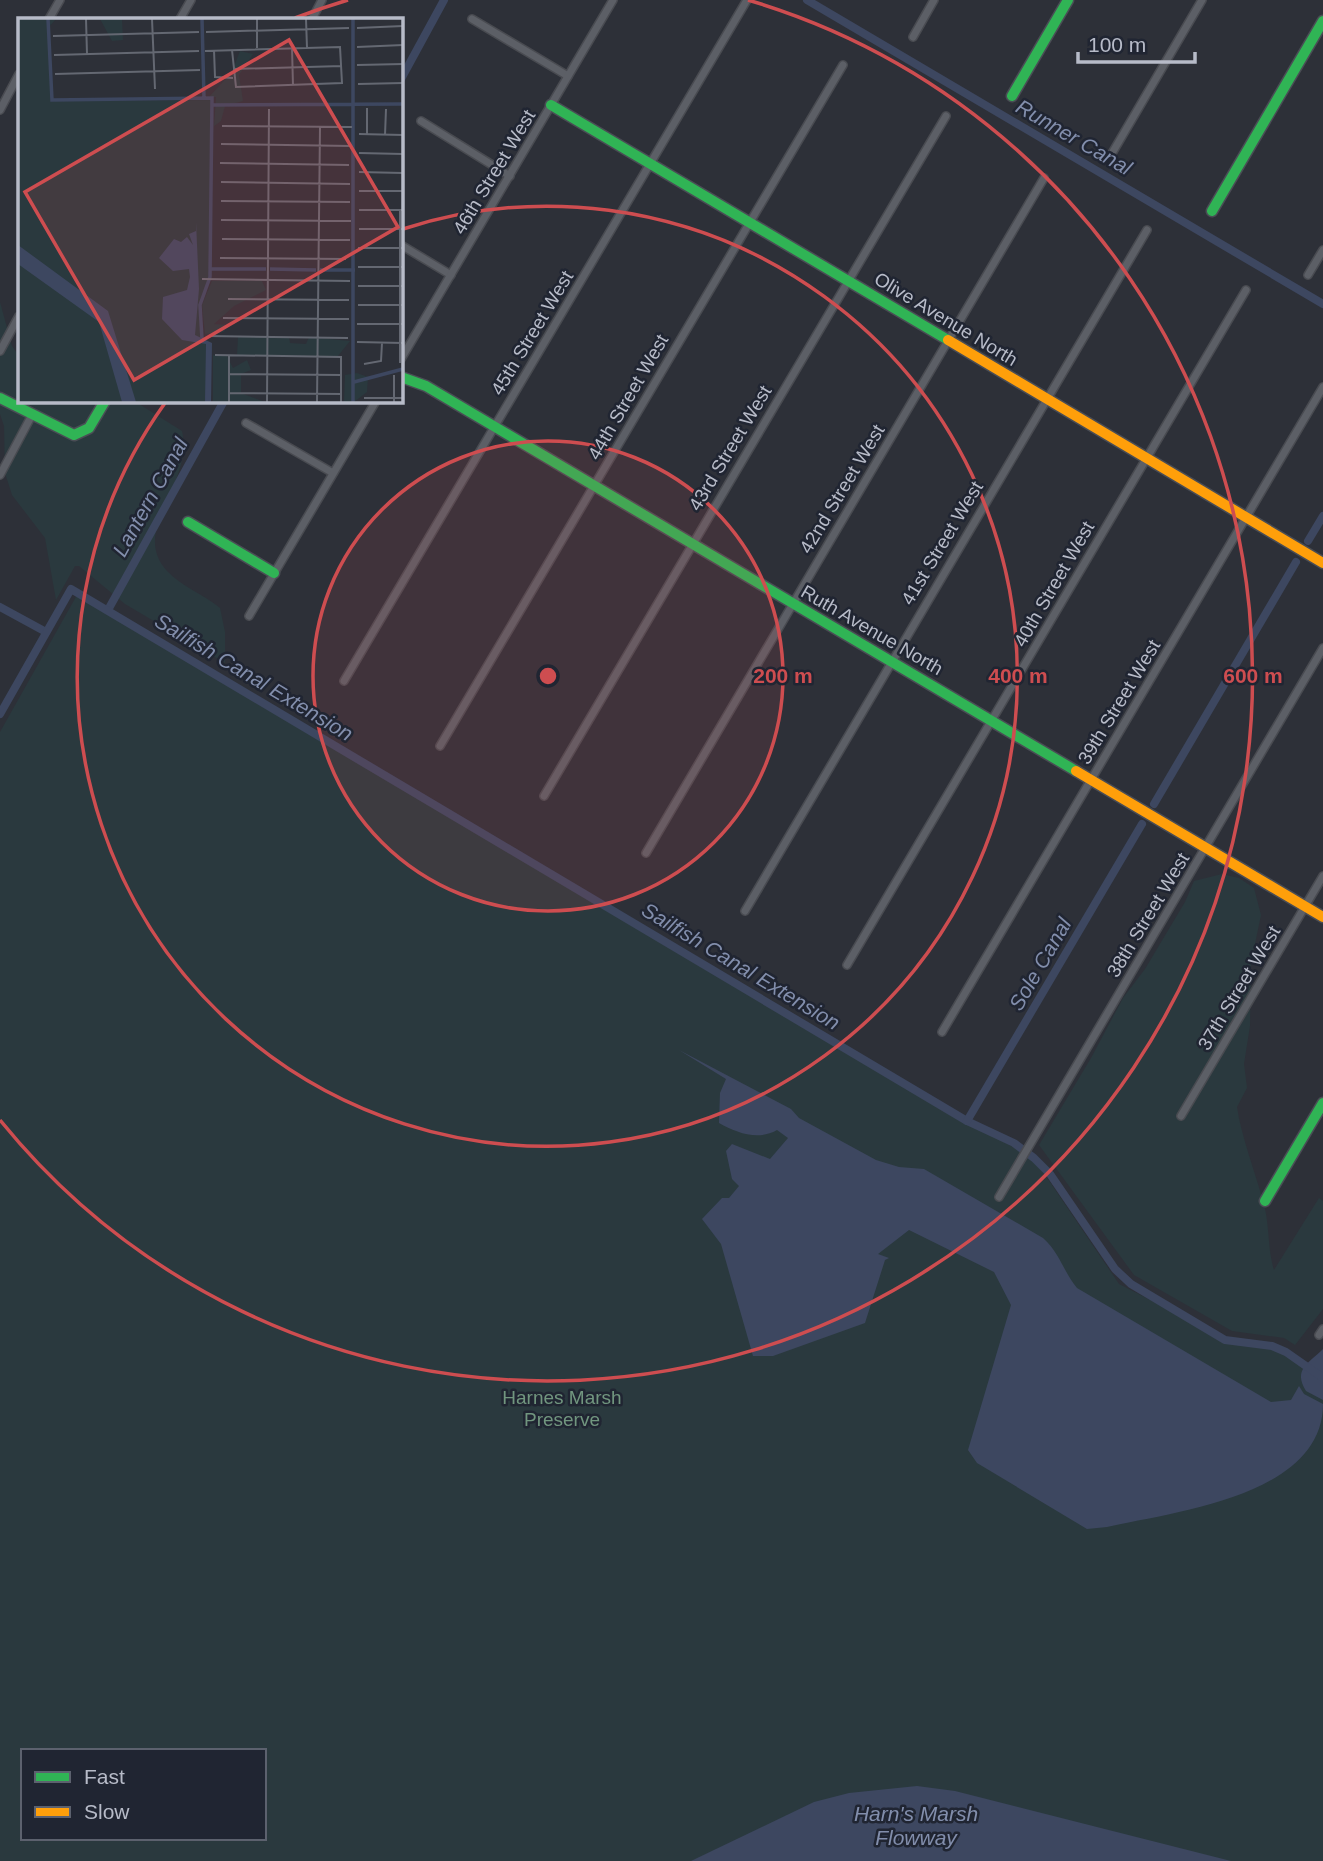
<svg xmlns="http://www.w3.org/2000/svg" width="1323" height="1861" viewBox="0 0 1323 1861" font-family="Helvetica,sans-serif">
<rect width="100%" height="100%" fill="#2d3038"/>
<g fill="#2a393e" fill-rule="evenodd">
<path d="M0 302 12 346 19 356V401L139 404 182 431C194 486 129 529 167 571 182 587 203 594 220 608L225 632V663L125 604 79 566H75L56 600 45 538 12 495 5 473 4 426 0 414Z"/>
<path d="M77 595 1035 1160 1119 1284 1227 1339 1278 1350 1323 1376V1861H0V732ZM23 1751H264V1838H23Z"/>
<path d="M1222 874 1239 878 1254 888 1261 915 1251 963 1250 1026 1244 1064 1247 1088 1237 1107C1241 1135 1255 1172 1263 1201 1270 1224 1267 1247 1274 1270L1319 1198 1323 1201V1309L1295 1345 1284 1338 1232 1331 1134 1275 1039 1145 1091 1058 1123 998 1145 969 1185 902 1194 881Z"/>
</g>
<g fill="#3d4760">
<path d="M679 1050 791 1109 799 1118 876 1160 899 1167 924 1169 1043 1238C1060 1253 1063 1271 1077 1288L1271 1402 1291 1400 1299 1386 1304 1394 1323 1404C1323 1496 1174 1512 1107 1527L1087 1529 977 1463 968 1450 1011 1305 994 1272 909 1230 878 1254 889 1258 885 1260 865 1323 773 1356H753L721 1244 702 1219 722 1198H729L739 1186 732 1179 726 1151 732 1144 770 1159 788 1138 777 1130C758 1141 737 1133 719 1123L720 1093 726 1079Z"/>
<path d="M1323 1349V1400L1306 1391C1293 1369 1308 1364 1323 1349Z"/>
<polygon points="917,1786 955,1791 1231,1861 691,1861 814,1802 849,1793"/>
</g>
<g fill="none" stroke-linecap="round" stroke-linejoin="round">
<g stroke="#3d4760" stroke-width="8">
<polyline points="807,0 1323,304"/>
<polyline points="401,79 444,0"/>
<polyline points="1308,541 1323,516"/>
<polyline points="0,607 46,632"/>
<polyline points="108,610 224,401"/>
<polyline points="0,714 71,589 967,1121 1014,1143 1034,1158 1050,1174 1115,1269 1131,1284 1225,1340 1272,1346 1286,1352 1323,1378"/>
<polyline points="1154,804 1296,562"/>
<polyline points="967,1121 1142,824"/>
</g>
<defs>
<g id="street">
<polyline points="49,19 60,0"/>
<polyline points="180,19 191,0"/>
<polyline points="312,19 322,0"/>
<polyline points="472,19 568,76"/>
<polyline points="913,37 934,0"/>
<polyline points="0,110 19,74"/>
<polyline points="421,121 510,176"/>
<polyline points="1111,155 1202,0"/>
<polyline points="401,245 451,275"/>
<polyline points="1308,275 1323,250"/>
<polyline points="0,351 19,316"/>
<polyline points="401,359 613,0"/>
<polyline points="246,423 333,473"/>
<polyline points="0,475 32,415"/>
<polyline points="249,616 376,401"/>
<polyline points="344,681 747,0"/>
<polyline points="440,746 843,65"/>
<polyline points="544,796 946,116"/>
<polyline points="646,853 1044,178"/>
<polyline points="745,911 1147,230"/>
<polyline points="847,965 1246,290"/>
<polyline points="942,1032 1323,387"/>
<polyline points="1181,1116 1323,876"/>
<polyline points="999,1197 1323,648"/>
<polyline points="1319,1335 1323,1329"/>
</g>
<g id="fast">
<polyline points="1012,96 1068,0"/>
<polyline points="551,105 948,340"/>
<polyline points="1212,211 1323,21"/>
<polyline points="401,377 426,386 1076,771"/>
<polyline points="0,398 74,435 89,428 105,401"/>
<polyline points="188,522 274,573"/>
<polyline points="1265,1201 1323,1103"/>
</g>
<g id="slow">
<polyline points="948,340 1323,563"/>
<polyline points="1076,771 1323,917"/>
</g>
</defs>
<use href="#street" stroke="#494b51" stroke-width="10"/>
<use href="#fast" stroke="#4a4d55" stroke-width="13"/>
<use href="#slow" stroke="#4a4d55" stroke-width="13"/>
<use href="#street" stroke="#5c5f66" stroke-width="7"/>
<use href="#fast" stroke="#30b455" stroke-width="10"/>
<use href="#slow" stroke="#ff9f0a" stroke-width="10"/>
</g>
<circle cx="548" cy="676" r="235" fill="#ce4d50" fill-opacity=".12"/>
<g fill="none" stroke="#ce4d50" stroke-width="3.5">
<circle cx="548" cy="676" r="235"/>
<path d="M403 229A470 470 0 1 1 165 403"/>
<path d="M295 18A705 705 0 0 1 348 0M748 0A705 705 0 1 1 0 1120"/>
</g>
<g text-anchor="middle" dominant-baseline="central" stroke-width="5" stroke-linejoin="round" paint-order="stroke">
<g font-size="19" fill="#b7bbc8" stroke="#202532">
<text transform="translate(494 172) rotate(-59)">46th Street West</text>
<text transform="translate(946 319) rotate(31)">Olive Avenue North</text>
<text transform="translate(532 333) rotate(-59)">45th Street West</text>
<text transform="translate(628 397) rotate(-60)">44th Street West</text>
<text transform="translate(730 448) rotate(-59)">43rd Street West</text>
<text transform="translate(842 489) rotate(-59)">42nd Street West</text>
<text transform="translate(942 543) rotate(-59)">41st Street West</text>
<text transform="translate(1054 584) rotate(-60)">40th Street West</text>
<text transform="translate(872 630) rotate(30)">Ruth Avenue North</text>
<text transform="translate(1119 702) rotate(-59)">39th Street West</text>
<text transform="translate(1148 915) rotate(-59)">38th Street West</text>
<text transform="translate(1239 988) rotate(-59)">37th Street West</text>
</g>
<g font-size="19" fill="#71967f" stroke="#202532">
<text x="562" y="1397">Harnes Marsh<tspan x="562" dy="22">Preserve</tspan></text>
</g>
<g font-size="21" font-style="italic" fill="#828eac" stroke="#202532">
<text transform="translate(1074 137) rotate(30)">Runner Canal</text>
<text transform="translate(150 497) rotate(-61)">Lantern Canal</text>
<text transform="translate(254 677) rotate(31)">Sailfish Canal Extension</text>
<text transform="translate(1040 964) rotate(-60)">Sole Canal</text>
<text transform="translate(741 966) rotate(31)">Sailfish Canal Extension</text>
<text x="916" y="1813">Harn's Marsh<tspan x="916" dy="24">Flowway</tspan></text>
</g>
</g>
<g transform="translate(18 18)">
<rect width="385" height="385" fill="#2d3038"/>
<path d="M0 1H38L30 10 34 83 193 82 192 264 181 286 185 324 190 326V384H0ZM82 1H104L105 22 94 23ZM222 33 235 36 221 57 225 83 207 88 203 103 196 108 198 79H191L214 54ZM194 263H244L248 272 216 288 196 306 210 307 206 314 187 316 184 287ZM220 319H271L272 325 288 326 291 319 332 323 320 338 219 337ZM195 337 209 338 215 350 229 342 233 352 223 356V375L247 384H195ZM339 355 350 359 349 374 336 384H326L327 357Z" fill="#2a393e"/>
<path d="M178 204 181 271 177 317 194 325 193 384H187L188 326 164 322 144 301 145 279 169 272 172 259 171 251 155 253 141 240 156 221 163 224 169 219 175 227 171 216 178 213ZM0 227 90 293 118 384H104L81 304 0 246Z" fill="#3d4760"/>
<path fill="none" stroke="#3d4760" stroke-width="3.5" d="M30 1 34 82 194 80 192 259 182 287 184 321M184 1 186 80M335 1V384M195 87 385 86M192 251H248M252 251 298 252M302 252H337M336 364 385 351"/>
<path fill="none" stroke="#646872" stroke-width="2" d="M68 1 69 36M134 1 137 71M239 1V30M288 1 289 30M339 10 385 8M188 14 331 10M35 18 181 14M339 29 385 27M274 30 275 68M196 32 197 59 215 60M187 33 322 29 324 65 218 69 214 32M36 37 181 33M339 47 385 46M215 51 324 48M37 56 182 52M340 66 385 65M204 108 334 109M341 116 385 117M349 116V90M367 117 368 91M203 126 333 128M341 135 385 136M202 145 331 147M341 154 385 155M203 164 332 166M341 173H385M203 183 332 184M341 192H385M203 202 333 203M341 211H385M204 221 332 222M340 230H385M202 240 328 241M340 249H385M184 261 332 263M340 268H385M210 281 331 282M340 287H385M205 300 331 301M339 306H385M190 318 330 320M339 324 385 325M197 337 323 339V384M382 345V192M346 346 363 343 364 325M211 356 324 357M376 357V384M211 375 324 376M346 380H385M211 384V338M249 384 251 91M299 384 302 109"/>
<path fill="#ce4d50" fill-opacity="0.15" stroke="#ce4d50" stroke-width="3.5" d="M271 22 380 209 116 362 7 174Z"/>
<rect width="385" height="385" fill="none" stroke="#b7bbc8" stroke-width="3.5"/>
</g>
<circle cx="548" cy="676" r="10" fill="#ce4d50" stroke="#202532" stroke-width="3.5"/>
<g font-size="21" text-anchor="middle" font-weight="bold" fill="#ce4d50" stroke="#202532" stroke-width="5" stroke-linejoin="round" paint-order="stroke">
<text x="783" y="683">200 m</text>
<text x="1018" y="683">400 m</text>
<text x="1253" y="683">600 m</text>
</g>
<rect x="21" y="1749" width="245" height="91" fill="#202532" stroke="#5c616e" stroke-width="2"/>
<rect x="35" y="1772" width="35" height="10" fill="#30b455" stroke="#5c616e" stroke-width="2"/>
<text x="84" y="1784" font-size="21" fill="#b7bbc8">Fast</text>
<rect x="35" y="1807" width="35" height="10" fill="#ff9f0a" stroke="#5c616e" stroke-width="2"/>
<text x="84" y="1819" font-size="21" fill="#b7bbc8">Slow</text>
<path d="M1078 52v10h117v-10" fill="none" stroke="#b7bbc8" stroke-width="3.5"/>
<text x="1088" y="52" font-size="21" fill="#b7bbc8" stroke="#202532" stroke-width="5" paint-order="stroke">100 m</text>
</svg>
